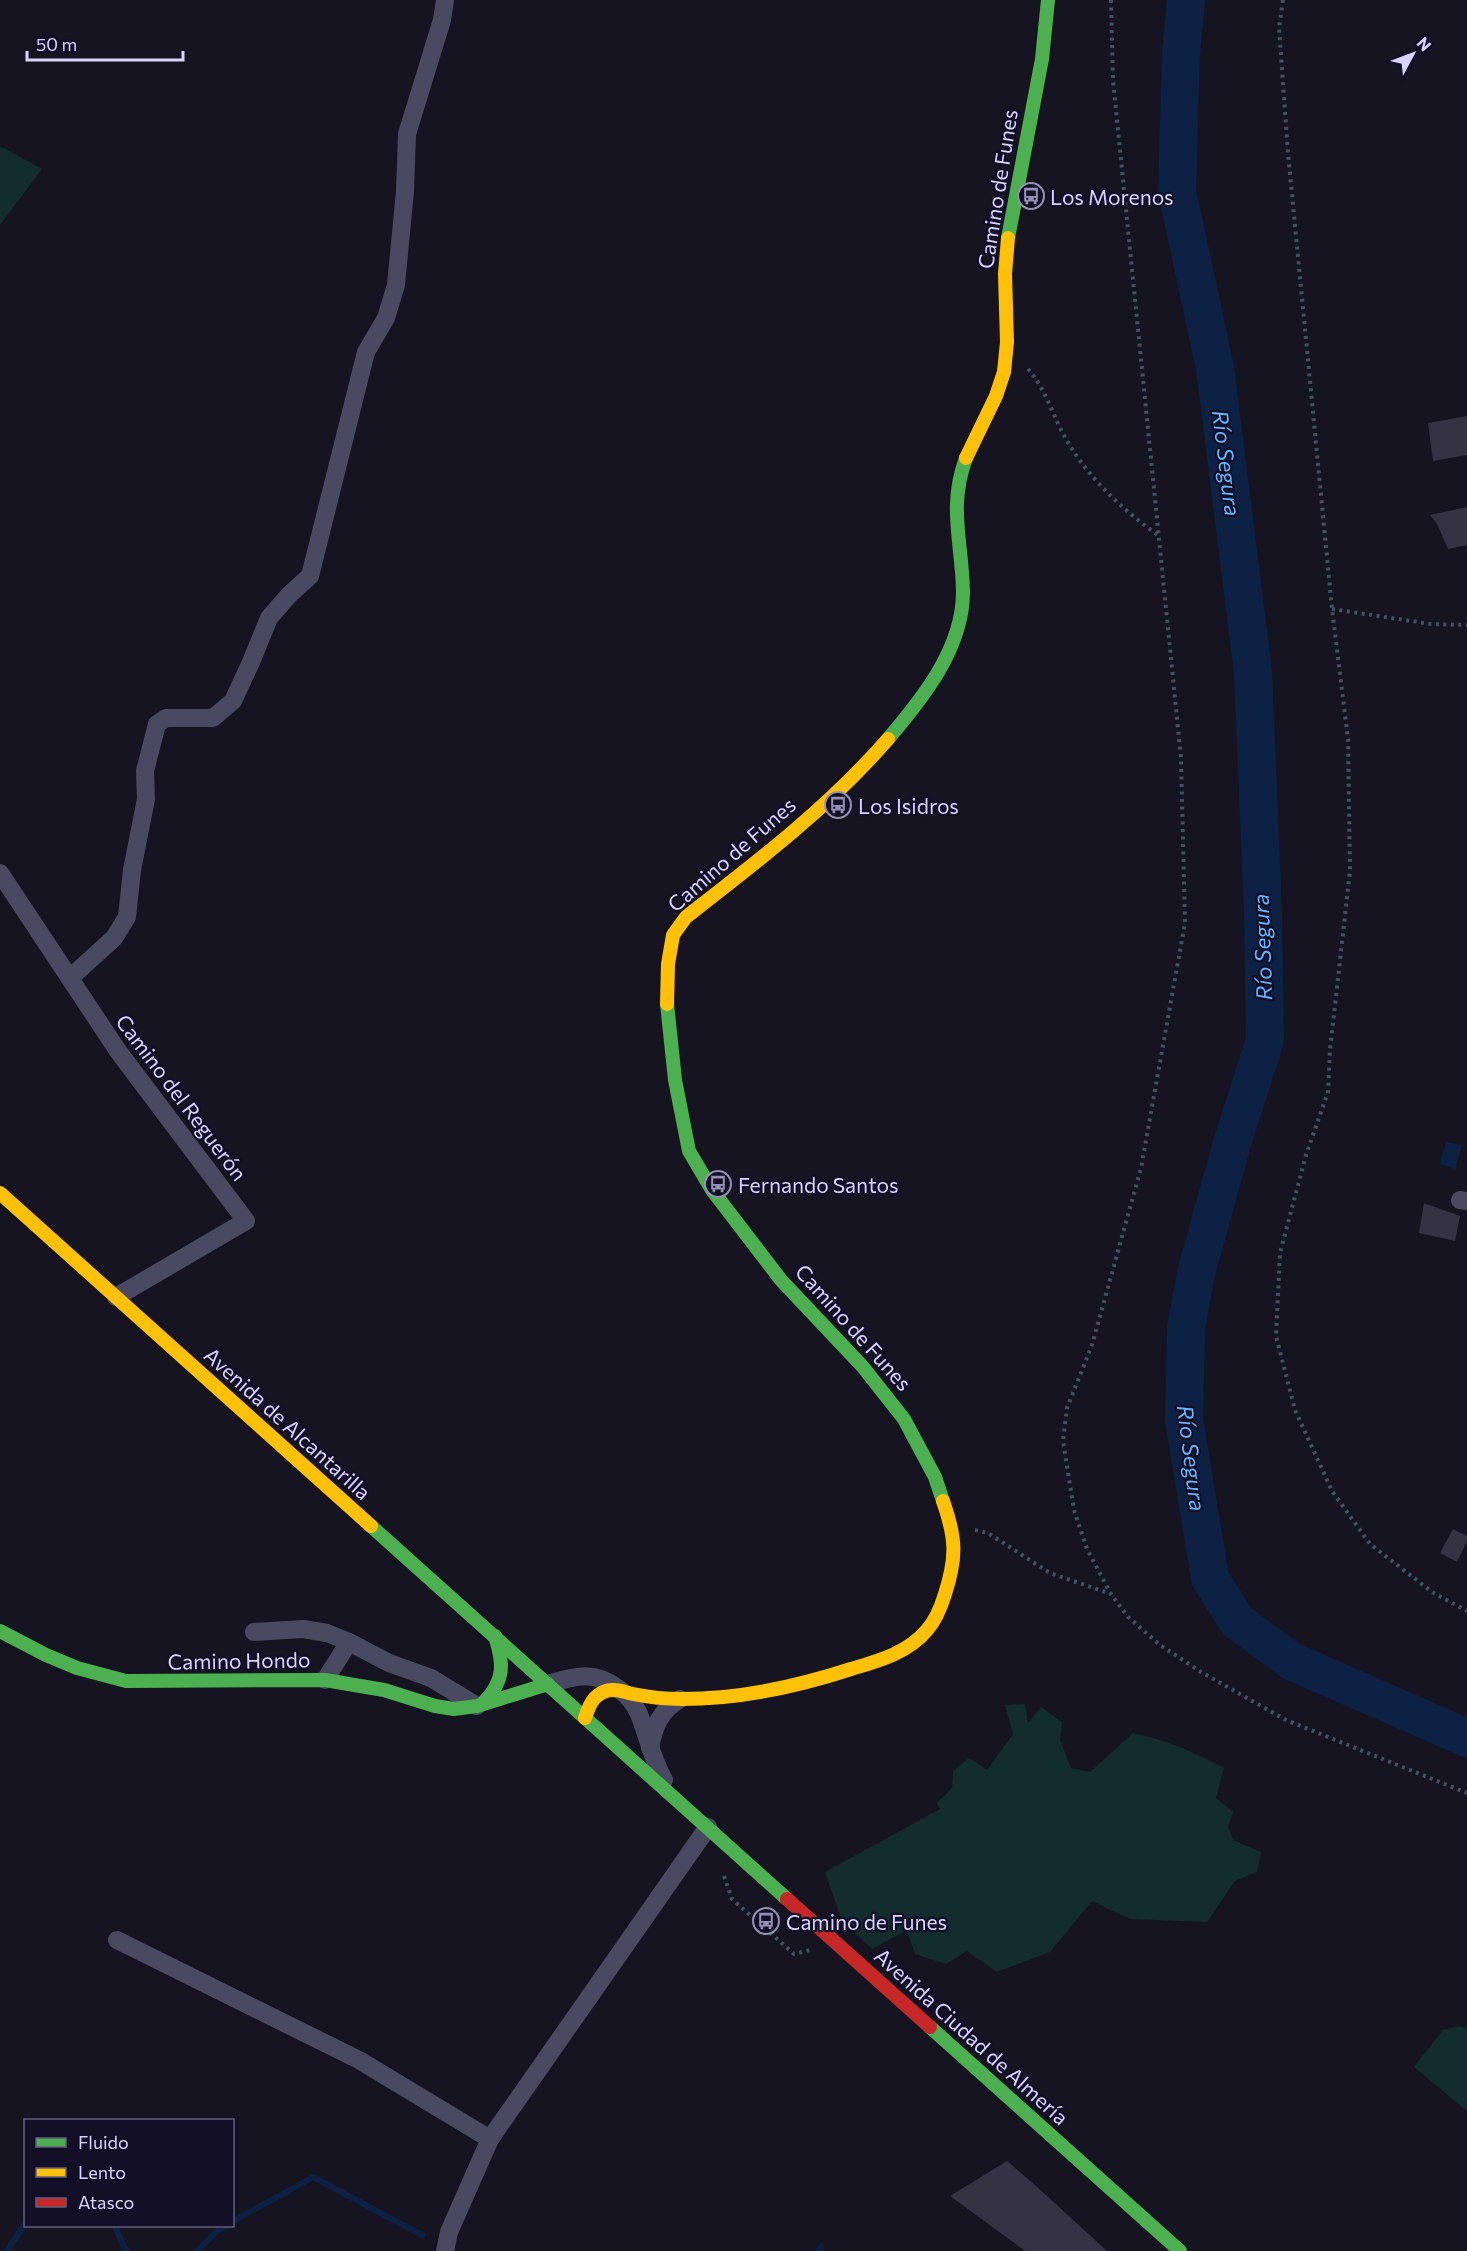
<svg xmlns="http://www.w3.org/2000/svg" width="1467" height="2251" viewBox="0 0 1467 2251" font-family="Commissioner,sans-serif">
<rect width="100%" height="100%" fill="#161421"/>
<g fill="#132c2d">
<polygon points="0,146 42,169 0,225"/>
<path d="M1025 1704 1028 1723 1041 1707 1062 1722 1060 1740 1071 1768 1090 1772 1133 1733C1168 1741 1192 1751 1224 1768L1216 1798 1233 1812 1228 1827 1233 1840 1261 1852 1257 1872 1235 1881 1207 1922 1130 1919 1092 1901 1050 1952 997 1972 967 1951 946 1964 915 1954 907 1930 872 1949 842 1921 825 1872 940 1809 937 1803 952 1788 953 1771 969 1758 987 1770 1013 1734 1005 1705Z"/>
<polygon points="1458,2026 1467,2029 1467,2111 1414,2067 1443,2030"/>
</g>
<polygon fill="#0d2144" points="1446,1142 1462,1145 1455,1169 1440,1164"/>
<g fill="none" stroke-linecap="round" stroke-linejoin="round">
<g stroke="#0d2144" stroke-width="6">
<polyline points="232,2222 313,2177 422,2235"/>
<polyline points="115,2226 124,2247 127,2251"/>
<polyline points="7,2251 26,2222"/>
<polyline points="197,2251 218,2230 227,2226"/>
<polyline points="819,2251 821,2246"/>
</g>
<polyline stroke="#0d2144" stroke-width="38" points="1186,0 1181,53 1177,191 1215,368 1253,672 1263,913 1265,1040 1233,1140 1196,1273 1186,1328 1184,1420 1210,1578 1237,1621 1291,1661 1467,1738"/>
</g>
<g fill="#343243">
<polygon points="1467,416 1467,455 1433,461 1428,423"/>
<polygon points="1467,507 1467,545 1448,549 1437,524 1430,515"/>
<polygon points="1424,1203 1460,1216 1455,1241 1419,1233"/>
<polygon points="1453,1529 1467,1536 1467,1541 1457,1562 1440,1553"/>
<polygon points="1007,2161 1035,2185 1107,2251 1025,2251 950,2196"/>
</g>
<g fill="none" stroke-linecap="round" stroke-linejoin="round">
<g stroke="#44505f" stroke-width="4" stroke-dasharray="3 4.5" stroke-linecap="butt">
<polyline points="1111,0 1113,80 1181,758 1185,923 1141,1168 1092,1345 1067,1408 1063,1441 1074,1510 1087,1549 1111,1594 1128,1617 1160,1645 1201,1672 1286,1720 1467,1793"/>
<polyline points="1283,0 1279,28 1288,153 1332,609 1348,739 1350,871 1330,1050 1328,1092 1306,1155 1280,1253 1276,1336 1295,1410 1332,1491 1370,1544 1432,1592 1467,1611"/>
<path d="M1028 369C1046 389 1053 417 1066 439 1088 478 1123 510 1159 536"/>
<polyline points="1332,609 1431,624 1467,625"/>
<polyline points="975,1530 988,1533 1050,1573 1111,1594"/>
<polyline points="724,1876 732,1899 794,1954 810,1950"/>
</g>
<g stroke="#4a4962" stroke-width="18">
<polyline points="0,873 118,1051 246,1221 116,1297"/>
<polyline points="70,978 114,938 127,917 132,870 146,799 145,771 157,724 166,718 213,718 233,701 251,662 269,618 289,595 310,576 366,352 386,318 396,285 405,191 407,134 442,20 445,0"/>
<polyline points="1460,1200 1467,1201"/>
<polyline points="254,1632 303,1629 327,1633 349,1642 389,1663 431,1678 477,1706"/>
<polyline points="325,1680 349,1642"/>
<path d="M548 1684C576 1676 594 1670 619 1689 627 1695 635 1705 639 1714 648 1737 652 1759 664 1780"/>
<path d="M650 1748C654 1726 660 1711 680 1699"/>
<polyline points="117,1940 359,2060 490,2139"/>
<polyline points="445,2251 449,2232 490,2139 708,1827"/>
</g>
<g stroke="#4caf50" stroke-width="14">
<polyline points="1008,238 1042,59 1048,0"/>
<path d="M888 739C923 698 964 647 963 590 962 543 948 506 966 458"/>
<polyline points="667,1004 675,1080 689,1151 712,1190 781,1280 863,1367 904,1419 935,1477 943,1501"/>
<polyline points="371,1526 787,1899"/>
<polyline points="0,1631 46,1655 77,1668 126,1681 325,1680 384,1690 435,1706 454,1709 477,1706 548,1684"/>
<path d="M484 1702C505 1680 504 1664 495 1636"/>
<polyline points="930,2027 1180,2251"/>
</g>
<g stroke="#ffc107" stroke-width="14">
<polyline points="966,458 996,396 1004,372 1007,342 1005,274 1008,238"/>
<path d="M667 1004 668 964 673 935 686 917C757 862 829 807 888 739"/>
<polyline points="0,1193 371,1526"/>
<path d="M585 1718C589 1706 593 1695 606 1691 615 1688 624 1692 633 1694 648 1697 666 1699 682 1699 741 1699 796 1687 851 1669 878 1661 908 1653 927 1630 936 1620 941 1607 945 1594 957 1557 956 1538 943 1501"/>
</g>
<polyline stroke="#c62828" stroke-width="14" points="787,1899 930,2027"/>
</g>
<defs>
<symbol id="bus-ring" viewBox="-11 -11 22 22"><circle r="9.5" fill="#130f26" stroke="#9591b1" stroke-width="1.5"/><path d="M-5-6H5V4H4V6H2V4H-2V6H-4V4H-5ZM-3.5-4V0h7V-4ZM-3.5 1.2v1.5H-2V1.2ZM2 1.2v1.5H3.5V1.2Z" fill="#9591b1"/></symbol>
</defs>
<g fill-rule="evenodd">
<use href="#bus-ring" x="1016" y="181" width="30" height="30"/>
<use href="#bus-ring" x="823" y="790" width="30" height="30"/>
<use href="#bus-ring" x="703" y="1169" width="30" height="30"/>
<use href="#bus-ring" x="751" y="1906" width="30" height="30"/>
</g>
<g text-anchor="middle" dominant-baseline="central" stroke-width="4.5" stroke-linejoin="round" paint-order="stroke">
<g font-size="21" fill="#d9d4ff" stroke="#130f26">
<text transform="translate(997 189) rotate(-81)">Camino de Funes</text>
<text transform="translate(731 854) rotate(-41)">Camino de Funes</text>
<text transform="translate(182 1097) rotate(53)">Camino del Reguerón</text>
<text transform="translate(854 1327) rotate(48)">Camino de Funes</text>
<text transform="translate(288 1423) rotate(42)">Avenida de Alcantarilla</text>
<text transform="translate(239 1660) rotate(-1)">Camino Hondo</text>
<text transform="translate(972 2036) rotate(42)">Avenida Ciudad de Almería</text>
</g>
<g font-size="21" fill="#d9d4ff" stroke="#130f26" text-anchor="start">
<text x="1050" y="196">Los Morenos</text>
<text x="858" y="805">Los Isidros</text>
<text x="738" y="1184">Fernando Santos</text>
<text x="786" y="1921">Camino de Funes</text>
</g>
<g font-size="22" font-style="italic" fill="#62b6ff" stroke="#130f26">
<text transform="translate(1227 463) rotate(83)">Río Segura</text>
<text transform="translate(1262 947) rotate(-92)">Río Segura</text>
<text transform="translate(1192 1458) rotate(83)">Río Segura</text>
</g>
</g>
<rect x="24" y="2119" width="210" height="108" fill="#130f26" stroke="#625e7d" stroke-width="1.5"/>
<rect x="36" y="2138" width="30" height="9" fill="#4caf50" stroke="#625e7d" stroke-width="1.5"/>
<text x="78" y="2149" font-size="18" fill="#d9d4ff">Fluido</text>
<rect x="36" y="2168" width="30" height="9" fill="#ffc107" stroke="#625e7d" stroke-width="1.5"/>
<text x="78" y="2179" font-size="18" fill="#d9d4ff">Lento</text>
<rect x="36" y="2198" width="30" height="9" fill="#c62828" stroke="#625e7d" stroke-width="1.5"/>
<text x="78" y="2209" font-size="18" fill="#d9d4ff">Atasco</text>
<g transform="translate(1413 54) rotate(49)" stroke="#130f26" stroke-width="4.5" paint-order="stroke">
<path d="M0-4.5L10 22L0 15L-10 22Z" fill="#d9d4ff"/>
<text y="-9" font-size="16" font-weight="bold" text-anchor="middle" fill="#d9d4ff">N</text>
</g>
<path d="M27 51v9h156v-9" fill="none" stroke="#d9d4ff" stroke-width="3"/>
<text x="36" y="51" font-size="18" fill="#d9d4ff" stroke="#130f26" stroke-width="4.5" paint-order="stroke">50 m</text>
</svg>
